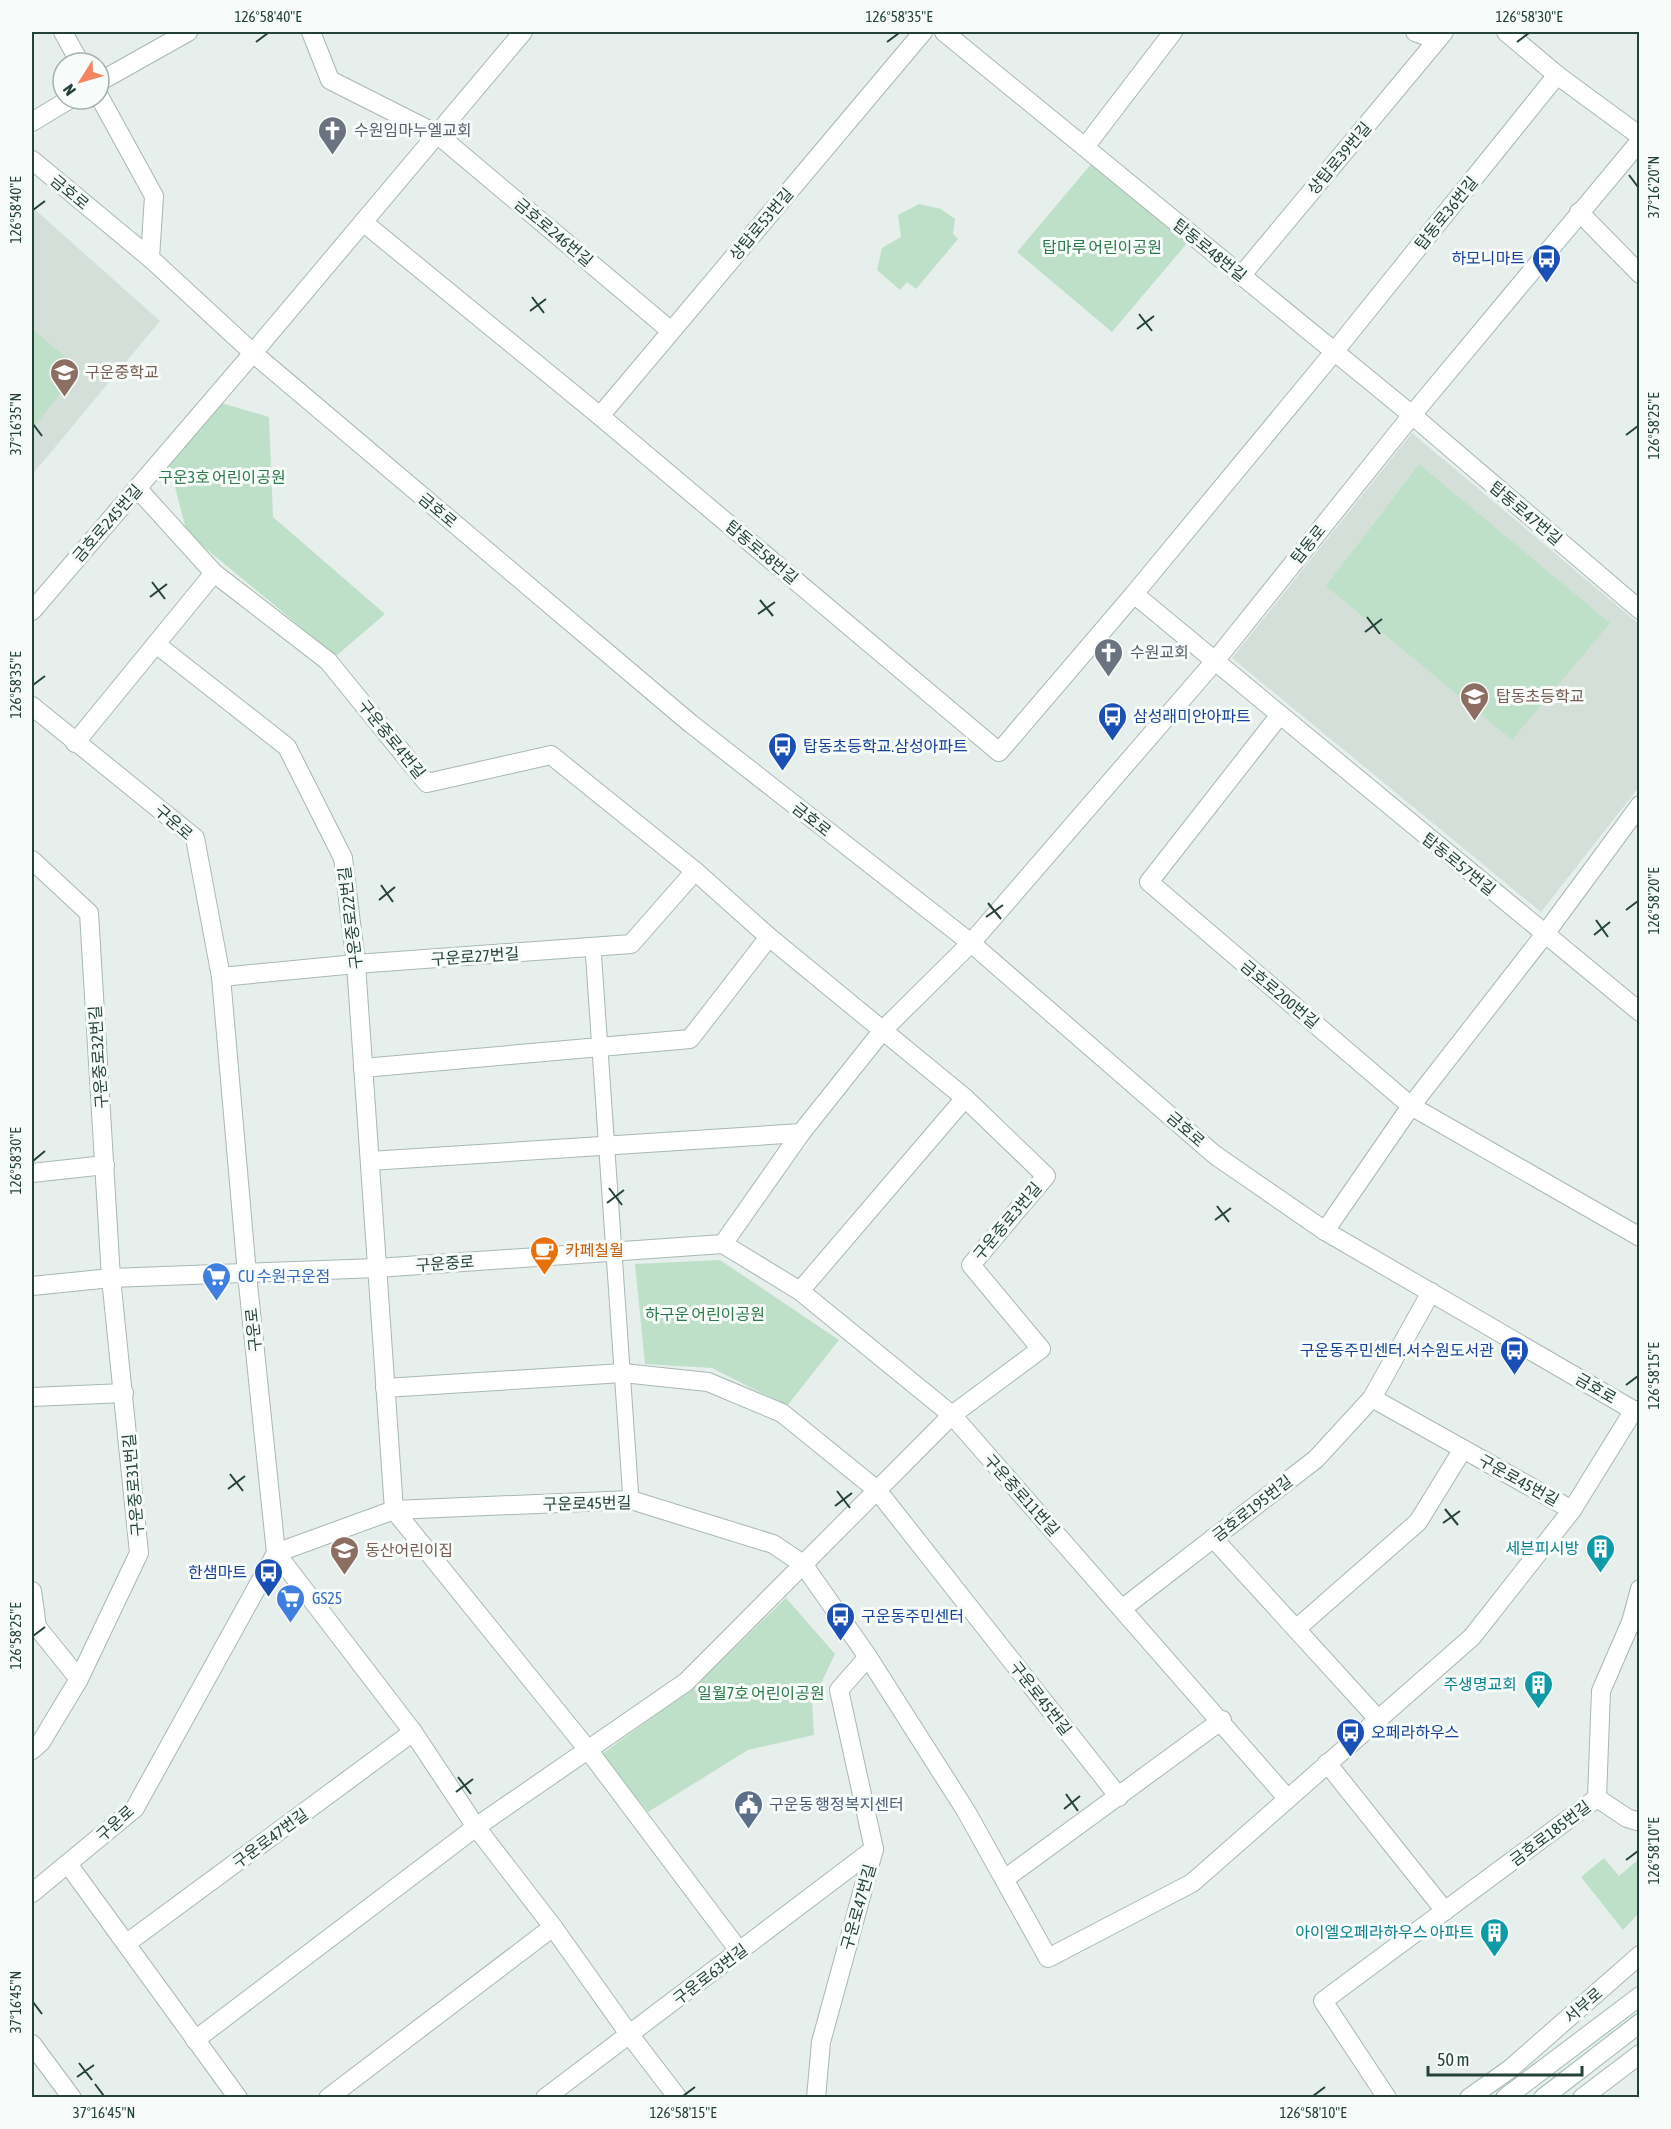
<svg xmlns="http://www.w3.org/2000/svg" width="1671" height="2129" viewBox="0 0 1671 2129" font-family="'Asap Condensed','Noto Sans KR',sans-serif">
<rect width="100%" height="100%" fill="#e6efeb"/>
<g fill="#d4dfda">
<polygon points="32,207 160,321 32,475"/>
<polygon points="1412,433 1639,624 1639,787 1541,912 1232,658"/>
</g>
<g fill="#bfe0c8">
<polygon points="1093,162 1188,242 1112,332 1017,252"/>
<polygon points="919,204 941,209 955,219 953,234 958,239 916,289 907,282 900,290 877,270 882,248 901,237 898,215"/>
<polygon points="32,329 80,369 32,429"/>
<polygon points="218,402 269,417 273,517 385,614 336,656 187,533 169,464"/>
<polygon points="1419,464 1610,623 1512,740 1326,586"/>
<polygon points="720,1260 839,1340 787,1406 712,1368 645,1364 635,1264"/>
<polygon points="786,1598 835,1654 812,1702 814,1735 748,1750 648,1812 602,1754 693,1688"/>
<polygon points="1604,1858 1619,1876 1639,1859 1639,1913 1623,1930 1581,1877"/>
</g>
<g fill="none" stroke-linecap="round" stroke-linejoin="round">
<defs>
<polyline id="pedestrian" points="593,948 631,1500"/>
<g id="minor">
<polyline points="63,32 80,63"/>
<polyline points="311,32 330,80 437,134 671,331"/>
<polyline points="944,32 1412,415 1640,610"/>
<polyline points="1415,32 1437,40"/>
<polyline points="1506,32 1557,75 1640,136"/>
<polyline points="99,82 188,32"/>
<polyline points="99,96 154,196 150,258"/>
<polyline points="32,122 70,99"/>
<polyline points="1085,147 1173,32"/>
<polyline points="1579,212 1640,274"/>
<polyline points="363,222 600,416 999,752 1134,594 1640,1012"/>
<polyline points="1241,276 1444,32"/>
<polyline points="600,416 923,32"/>
<polyline points="137,488 214,573 328,661 427,783 551,755 695,871 769,937 965,1098 1046,1176 971,1265 1041,1349 952,1415 686,1682 476,1827 195,2040"/>
<polyline points="1134,594 1334,352 1557,75"/>
<polyline points="32,611 253,353 523,32"/>
<polyline points="156,644 287,747 343,858 356,964 394,1510 589,1751 740,1952"/>
<polyline points="32,706 195,838 221,977 247,1274 276,1553 135,1808 32,1893"/>
<polyline points="1279,716 1149,882 1411,1106 1640,1237"/>
<polyline points="75,743 214,573"/>
<polyline points="32,860 89,913 111,1278 139,1553 79,1679 41,1742 32,1750"/>
<polyline points="221,977 356,964 631,944 695,871"/>
<polyline points="363,1068 690,1039 769,937"/>
<polyline points="370,1161 801,1133"/>
<polyline points="32,1173 105,1165"/>
<polyline points="1325,1231 1411,1106 1545,934 1640,805"/>
<polyline points="723,1244 800,1291 952,1415 1287,1798"/>
<polyline points="32,1286 111,1278 377,1268 723,1244 801,1133 883,1030 971,943"/>
<polyline points="800,1291 965,1098"/>
<polyline points="385,1388 623,1373 708,1382 782,1413 877,1490 1119,1797"/>
<polyline points="32,1397 124,1393"/>
<polyline points="1372,1398 1572,1510"/>
<polyline points="1213,1538 1378,1719"/>
<polyline points="276,1553 394,1510 631,1500 773,1544 803,1564 868,1657 966,1811 1048,1958 1192,1883 1472,1637 1572,1510 1634,1410"/>
<polyline points="276,1553 413,1732 476,1827 553,1927 629,2034 678,2098"/>
<polyline points="32,1591 37,1627 79,1679"/>
<polyline points="1123,1608 1316,1459 1372,1398 1431,1292"/>
<polyline points="1296,1629 1418,1522 1463,1449"/>
<polyline points="1327,1763 1445,1911"/>
<polyline points="1597,1798 1601,1691 1631,1622 1640,1589"/>
<polyline points="1597,1798 1627,1818 1640,1822"/>
<polyline points="68,1864 238,2098"/>
<polyline points="1006,1878 1222,1720"/>
<polyline points="127,1943 413,1732"/>
<polyline points="32,2044 72,2098"/>
<polyline points="328,2098 553,1927"/>
<polyline points="545,2098 874,1849"/>
<polyline points="816,2098 821,2042 874,1849 839,1690 868,1657"/>
<polyline points="1387,2098 1323,2001 1597,1798"/>
</g>
<g id="tertiary">
<polyline points="32,160 150,258 253,353 690,723 971,943 1215,1155 1325,1231 1640,1414"/>
<polyline points="971,943 1215,661 1412,415 1640,141"/>
<polyline points="1469,2098 1510,2069 1640,1955"/>
<polyline points="1582,2098 1640,2054"/>
</g>
<g id="secondary">
<polyline points="1505,2098 1640,1996"/>
<polyline points="1543,2098 1640,2023"/>
</g>
</defs>
<use href="#pedestrian" stroke="#a8b8b2" stroke-width="17"/>
<use href="#minor" stroke="#a8b8b2" stroke-width="20"/>
<use href="#tertiary" stroke="#a8b8b2" stroke-width="20"/>
<use href="#secondary" stroke="#a4bbb3" stroke-width="20"/>
<use href="#pedestrian" stroke="#fff" stroke-width="15"/>
<use href="#minor" stroke="#fff" stroke-width="18"/>
<use href="#tertiary" stroke="#fff" stroke-width="18"/>
<use href="#secondary" stroke="#fff" stroke-width="18"/>
</g>
<path fill="none" stroke="#24423a" stroke-width="2" d="M256 42 268 33M887 42 899 33M1517 42 1529 33M1629 175 1638 187M33 210 45 201M532 297 544 313M530 311 546 299M1139 314 1152 331M1137 329 1154 316M33 424 42 436M1626 435 1638 426M152 582 165 599M150 597 167 584M760 600 773 616M758 614 775 602M1367 617 1380 634M1365 632 1382 619M33 685 45 676M381 885 393 902M379 900 395 887M988 903 1001 919M1626 910 1638 901M986 917 1003 905M1596 920 1608 937M1594 935 1610 922M33 1161 45 1151M609 1188 622 1205M607 1203 624 1190M1217 1206 1229 1222M1215 1220 1231 1208M1626 1385 1638 1376M230 1474 243 1491M228 1489 245 1476M837 1491 850 1508M835 1506 852 1493M1445 1509 1458 1525M1443 1523 1460 1511M33 1636 45 1627M458 1777 471 1794M456 1792 473 1779M1066 1794 1078 1811M1064 1809 1080 1796M1626 1860 1638 1851M33 2002 42 2014M79 2063 92 2080M77 2077 94 2065M95 2084 104 2096M683 2096 695 2087M1313 2096 1325 2087"/>
<defs>
<symbol id="church-pin" viewBox="-11 -11 22 30"><path d="M0 17L-7.5 6A9.5 9.5 0 1 1 7.5 6Z" fill="#6b7280" stroke="#f7fbf9"/><path d="M-1.2-6h2.4v3.5h3.3v2.4h-3.3V6h-2.4V-.1h-3.3v-2.4h3.3Z" fill="#fff"/></symbol>
<symbol id="bus-pin" viewBox="-11 -11 22 30"><path d="M0 17L-7.5 6A9.5 9.5 0 1 1 7.5 6Z" fill="#1a4fb4" stroke="#f7fbf9"/><path d="M-5-6H5V4H4V6H2V4H-2V6H-4V4H-5ZM-3.5-4V0h7V-4ZM-3.5 1.2v1.5H-2V1.2ZM2 1.2v1.5H3.5V1.2Z" fill="#fff"/></symbol>
<symbol id="school-pin" viewBox="-11 -11 22 30"><path d="M0 17L-7.5 6A9.5 9.5 0 1 1 7.5 6Z" fill="#8d6e63" stroke="#f7fbf9"/><path d="M0-5L7-2L0 1L-7-2ZM-4 1L0 2.5L4 1V4Q0 6-4 4Z" fill="#fff"/></symbol>
<symbol id="cafe-pin" viewBox="-11 -11 22 30"><path d="M0 17L-7.5 6A9.5 9.5 0 1 1 7.5 6Z" fill="#e8710a" stroke="#f7fbf9"/><path d="M-5.5-4.5H6V0H3Q3 3.5 0 3.5H-2.5Q-5.5 3.5-5.5 0ZM3-3.2v2h1.7v-2ZM-6 4.5H4V6H-6Z" fill="#fff"/></symbol>
<symbol id="supermarket-pin" viewBox="-11 -11 22 30"><path d="M0 17L-7.5 6A9.5 9.5 0 1 1 7.5 6Z" fill="#3f7fe0" stroke="#f7fbf9"/><path d="M-6-5.5h2.5l.6 2H6L4.5 2H-2.5L-4.4-4H-6ZM-1.5 3.2a1.3 1.3 0 1 0 .1 0ZM3 3.2a1.3 1.3 0 1 0 .1 0Z" fill="#fff"/></symbol>
<symbol id="building-pin" viewBox="-11 -11 22 30"><path d="M0 17L-7.5 6A9.5 9.5 0 1 1 7.5 6Z" fill="#0f9aa8" stroke="#f7fbf9"/><path d="M-4-6H4V6H1V3H-1V6H-4ZM-2.5-4.3h1.7v1.8h-1.7ZM.8-4.3h1.7v1.8H.8ZM-2.5-1h1.7V.8h-1.7ZM.8-1h1.7V.8H.8Z" fill="#fff"/></symbol>
<symbol id="civic-pin" viewBox="-11 -11 22 30"><path d="M0 17L-7.5 6A9.5 9.5 0 1 1 7.5 6Z" fill="#5c6f8a" stroke="#f7fbf9"/><path d="M-.6-6.5H3V-4.5H.6V-3L4-1V1h2V6H-6V1h2V-1L-.6-3ZM-1.2 2.5V6h2.4V2.5Z" fill="#fff"/></symbol>
</defs>
<g fill-rule="evenodd">
<use href="#church-pin" x="316" y="114" width="33" height="45"/>
<use href="#bus-pin" x="1530" y="242" width="33" height="45"/>
<use href="#school-pin" x="48" y="356" width="33" height="45"/>
<use href="#church-pin" x="1092" y="636" width="33" height="45"/>
<use href="#school-pin" x="1458" y="680" width="33" height="45"/>
<use href="#bus-pin" x="1096" y="700" width="33" height="45"/>
<use href="#bus-pin" x="766" y="730" width="33" height="45"/>
<use href="#cafe-pin" x="528" y="1234" width="33" height="45"/>
<use href="#supermarket-pin" x="200" y="1260" width="33" height="45"/>
<use href="#bus-pin" x="1498" y="1334" width="33" height="45"/>
<use href="#building-pin" x="1584" y="1532" width="33" height="45"/>
<use href="#school-pin" x="328" y="1534" width="33" height="45"/>
<use href="#bus-pin" x="252" y="1556" width="33" height="45"/>
<use href="#supermarket-pin" x="274" y="1582" width="33" height="45"/>
<use href="#bus-pin" x="824" y="1600" width="33" height="45"/>
<use href="#building-pin" x="1522" y="1668" width="33" height="45"/>
<use href="#bus-pin" x="1334" y="1716" width="33" height="45"/>
<use href="#civic-pin" x="732" y="1788" width="33" height="45"/>
<use href="#building-pin" x="1478" y="1916" width="33" height="45"/>
</g>
<g text-anchor="middle" dominant-baseline="central" stroke-width="6" stroke-linejoin="round" paint-order="stroke">
<g font-size="16" fill="#5b616d" stroke="#f7fbf9" text-anchor="start">
<text x="354" y="130">수원임마누엘교회</text>
<text x="1130" y="652">수원교회</text>
</g>
<g font-size="16" fill="#24423a" stroke="#f7fbf9">
<text transform="translate(1339 158) rotate(-50)">상탑로39번길</text>
<text transform="translate(70 192) rotate(40)">금호로</text>
<text transform="translate(1446 213) rotate(-51)">탑동로36번길</text>
<text transform="translate(761 224) rotate(-50)">상탑로53번길</text>
<text transform="translate(554 232) rotate(40)">금호로246번길</text>
<text transform="translate(1210 250) rotate(39)">탑동로48번길</text>
<text transform="translate(438 510) rotate(40)">금호로</text>
<text transform="translate(1526 513) rotate(40)">탑동로47번길</text>
<text transform="translate(107 523) rotate(-49)">금호로245번길</text>
<text transform="translate(1308 544) rotate(-51)">탑동로</text>
<text transform="translate(762 552) rotate(40)">탑동로58번길</text>
<text transform="translate(392 739) rotate(51)">구운중로4번길</text>
<text transform="translate(812 819) rotate(38)">금호로</text>
<text transform="translate(174 822) rotate(41)">구운로</text>
<text transform="translate(1459 864) rotate(39)">탑동로57번길</text>
<text transform="translate(350 918) rotate(-97)">구운중로22번길</text>
<text transform="translate(475 956) rotate(-4)">구운로27번길</text>
<text transform="translate(1280 994) rotate(40)">금호로200번길</text>
<text transform="translate(98 1057) rotate(-94)">구운중로32번길</text>
<text transform="translate(1186 1129) rotate(41)">금호로</text>
<text transform="translate(1007 1221) rotate(-50)">구운중로3번길</text>
<text transform="translate(445 1263) rotate(-4)">구운중로</text>
<text transform="translate(253 1330) rotate(-96)">구운로</text>
<text transform="translate(1596 1388) rotate(30)">금호로</text>
<text transform="translate(1519 1480) rotate(29)">구운로45번길</text>
<text transform="translate(133 1485) rotate(-95)">구운중로31번길</text>
<text transform="translate(1022 1495) rotate(48)">구운중로11번길</text>
<text transform="translate(587 1503) rotate(-1)">구운로45번길</text>
<text transform="translate(1252 1508) rotate(-38)">금호로195번길</text>
<text transform="translate(1041 1698) rotate(52)">구운로45번길</text>
<text transform="translate(115 1823) rotate(-42)">구운로</text>
<text transform="translate(1550 1833) rotate(-37)">금호로185번길</text>
<text transform="translate(270 1838) rotate(-36)">구운로47번길</text>
<text transform="translate(858 1907) rotate(-74)">구운로47번길</text>
<text transform="translate(710 1974) rotate(-37)">구운로63번길</text>
<text transform="translate(1583 2005) rotate(-41)">서부로</text>
</g>
<g font-size="16" fill="#2d7a4b" stroke="#f7fbf9">
<text x="1102" y="247">탑마루 어린이공원</text>
<text x="222" y="477">구운3호 어린이공원</text>
<text x="705" y="1314">하구운 어린이공원</text>
<text x="761" y="1693">일월7호 어린이공원</text>
</g>
<g font-size="16" fill="#164399" stroke="#f7fbf9" text-anchor="start">
<text x="1525" y="258" text-anchor="end">하모니마트</text>
<text x="1133" y="716">삼성래미안아파트</text>
<text x="803" y="746">탑동초등학교.삼성아파트</text>
<text x="1494" y="1350" text-anchor="end">구운동주민센터.서수원도서관</text>
<text x="247" y="1572" text-anchor="end">한샘마트</text>
<text x="861" y="1616">구운동주민센터</text>
<text x="1371" y="1732">오페라하우스</text>
</g>
<g font-size="16" fill="#785e54" stroke="#f7fbf9" text-anchor="start">
<text x="85" y="372">구운중학교</text>
<text x="1496" y="696">탑동초등학교</text>
<text x="365" y="1550">동산어린이집</text>
</g>
<g font-size="16" fill="#c56008" stroke="#f7fbf9" text-anchor="start">
<text x="565" y="1250">카페칠월</text>
</g>
<g font-size="16" fill="#366cbe" stroke="#f7fbf9" text-anchor="start">
<text x="238" y="1276">CU 수원구운점</text>
<text x="312" y="1598">GS25</text>
</g>
<g font-size="16" fill="#0d838f" stroke="#f7fbf9" text-anchor="end">
<text x="1579" y="1548">세븐피시방</text>
<text x="1517" y="1684">주생명교회</text>
<text x="1474" y="1932">아이엘오페라하우스 아파트</text>
</g>
<g font-size="16" fill="#4e5e75" stroke="#f7fbf9" text-anchor="start">
<text x="769" y="1804">구운동 행정복지센터</text>
</g>
</g>
<rect width="1671" height="2129" fill="none" stroke="#f7fbf9" stroke-width="66"/>
<g transform="translate(81 81) rotate(233)"><circle r="28" fill="#f7fbf9" stroke="#a3b1ad" stroke-width="1.5"/>
<path d="M0-4.5L10 22L0 15L-10 22Z" fill="#f4845f"/>
<text y="-9" font-size="16" font-weight="bold" text-anchor="middle" fill="#24423a">N</text>
</g>
<path d="M1428 2066v9h154v-9" fill="none" stroke="#24423a" stroke-width="3"/>
<text x="1437" y="2066" font-size="18" fill="#24423a" stroke="#f7fbf9" stroke-width="4.5" paint-order="stroke">50 m</text>
<rect x="33" y="33" width="1605" height="2063" fill="none" stroke="#24423a" stroke-width="2"/>
<g font-size="15" text-anchor="middle" fill="#24423a">
<text x="268" y="22">126°58'40"E</text>
<text x="899" y="22">126°58'35"E</text>
<text x="1529" y="22">126°58'30"E</text>
<text transform="translate(1654 187) rotate(-90)" y="5">37°16'20"N</text>
<text transform="translate(16 210) rotate(-90)" y="5">126°58'40"E</text>
<text transform="translate(16 424) rotate(-90)" y="5">37°16'35"N</text>
<text transform="translate(1654 426) rotate(-90)" y="5">126°58'25"E</text>
<text transform="translate(16 685) rotate(-90)" y="5">126°58'35"E</text>
<text transform="translate(1654 901) rotate(-90)" y="5">126°58'20"E</text>
<text transform="translate(16 1161) rotate(-90)" y="5">126°58'30"E</text>
<text transform="translate(1654 1376) rotate(-90)" y="5">126°58'15"E</text>
<text transform="translate(16 1636) rotate(-90)" y="5">126°58'25"E</text>
<text transform="translate(1654 1851) rotate(-90)" y="5">126°58'10"E</text>
<text transform="translate(16 2002) rotate(-90)" y="5">37°16'45"N</text>
<text x="104" y="2118">37°16'45"N</text>
<text x="683" y="2118">126°58'15"E</text>
<text x="1313" y="2118">126°58'10"E</text>
</g>
</svg>
